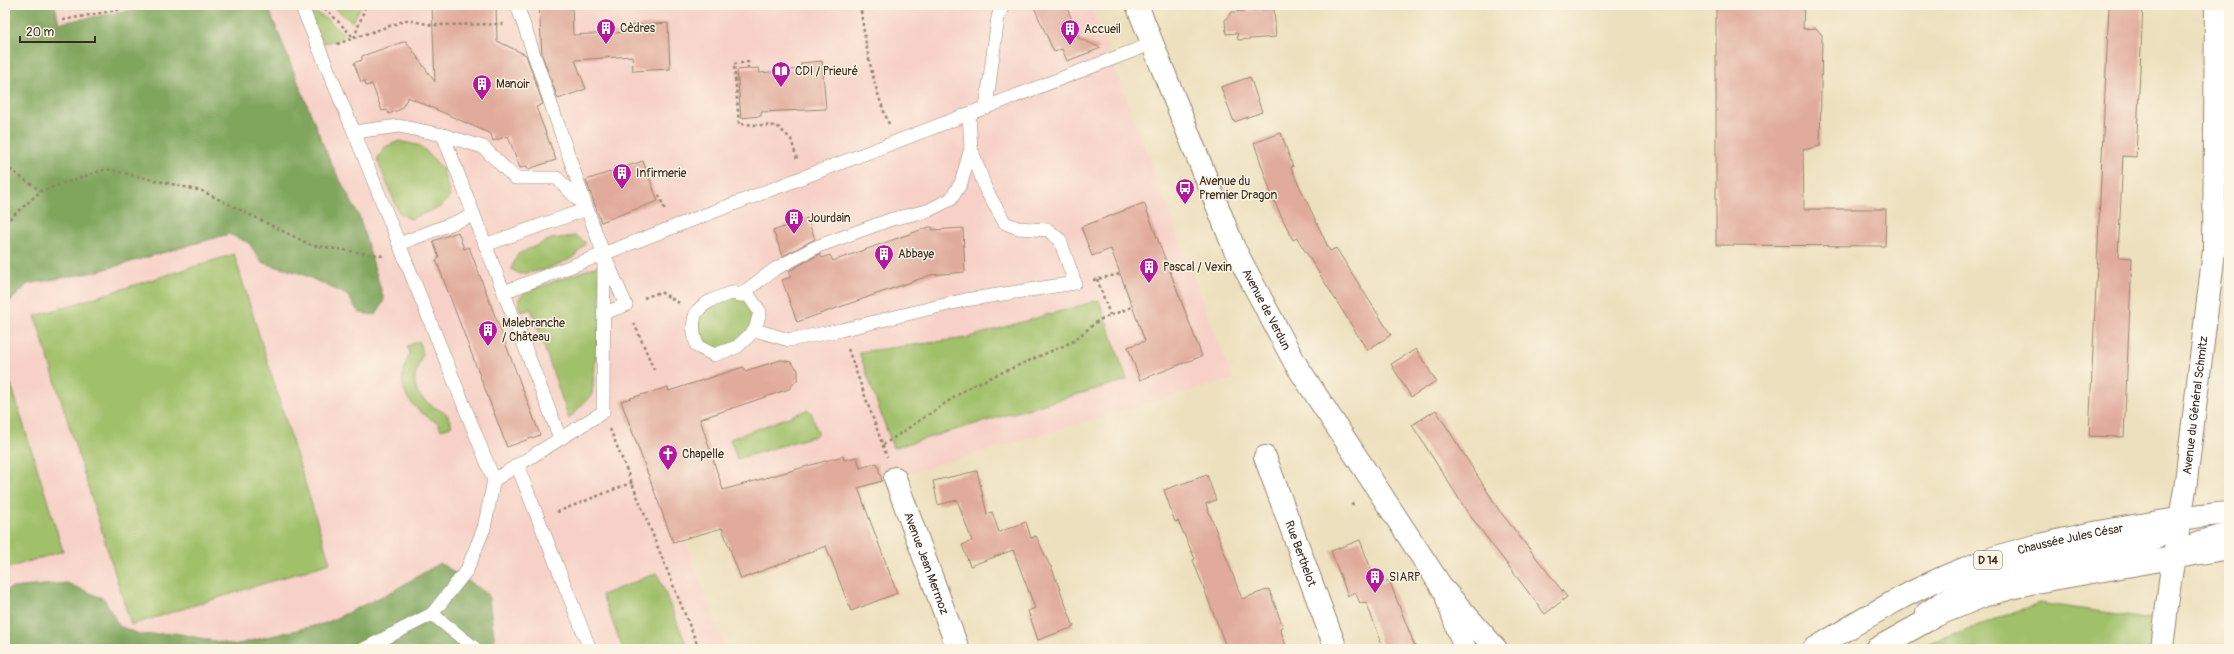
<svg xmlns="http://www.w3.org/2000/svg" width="2234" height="654" viewBox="0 0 2234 654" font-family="Pangolin,sans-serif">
<rect width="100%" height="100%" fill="#fcf5e5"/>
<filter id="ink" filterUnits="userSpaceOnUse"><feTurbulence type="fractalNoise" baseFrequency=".025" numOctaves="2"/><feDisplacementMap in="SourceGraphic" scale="8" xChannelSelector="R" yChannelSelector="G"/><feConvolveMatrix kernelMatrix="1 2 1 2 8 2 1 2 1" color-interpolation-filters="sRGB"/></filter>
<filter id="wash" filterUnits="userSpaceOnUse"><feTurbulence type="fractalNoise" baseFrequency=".012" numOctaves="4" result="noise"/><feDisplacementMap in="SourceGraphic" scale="16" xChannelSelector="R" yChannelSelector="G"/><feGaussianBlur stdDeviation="0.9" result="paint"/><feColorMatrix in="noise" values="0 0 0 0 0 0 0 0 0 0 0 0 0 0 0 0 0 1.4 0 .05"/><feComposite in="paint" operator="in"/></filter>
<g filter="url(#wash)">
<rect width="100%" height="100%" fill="#ede0be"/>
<polygon fill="#f7d1c7" points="5,5 1091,5 1232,379 684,539 726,649 5,649"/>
<g fill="#a0c069" stroke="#6e7544">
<polygon points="331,5 362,5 352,22"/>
<polygon points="305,6 327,19 345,35 335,41 323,43"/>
<polygon points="399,141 421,146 443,169 450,197 440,207 410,219 399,213 377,159 385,147"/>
<polygon points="576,236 586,243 573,258 545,270 520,274 511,269 518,254 551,239"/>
<polygon points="234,254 330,563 131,625 35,316"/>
<path d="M600 265V318L592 394 569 419 531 309 521 312C517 303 517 299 525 292Z"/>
<polygon points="732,296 747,298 757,313 753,329 736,344 715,353 699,345 698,314"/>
<polygon points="1099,300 1127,380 893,448 859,352 966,338"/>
<path d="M419 341 423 354C407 388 415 398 447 414L452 426 441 430 438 423C407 406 393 388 410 353L407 346Z"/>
<polygon points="10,381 63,551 5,569 5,382"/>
<polygon points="807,410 811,412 818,433 815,436 737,459 730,439"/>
<polygon points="657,573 688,649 623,649 602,595"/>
<polygon points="2039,603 2153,619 2149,649 1920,649 1929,643"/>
</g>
<g fill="#80a65d" stroke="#5e683e">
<polygon points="5,5 55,5 59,23 160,5 267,5 329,159 359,216 384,300 376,315 359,313 347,295 302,274 261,262 249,243 229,234 95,272 28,284 5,306"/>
<polygon points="440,563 488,594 496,649 5,649 5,590 11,588 67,583 104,599 119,626 142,635 175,633 234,645 326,623 393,591"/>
</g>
<g id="blocks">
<g fill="#e1ab9b">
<polygon points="432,5 496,5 497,41 526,55 543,104 536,107 556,160 528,169 527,166 520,168 508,136 493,141 491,134 408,97 401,109 389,114 387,110 382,111 372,84 366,86 365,81 361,82 354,63 362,60 362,56 406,41 435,82"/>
<polygon points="539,5 572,5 573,35 631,32 631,26 668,23 670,69 633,71 632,56 575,60 586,89 558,99 542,55"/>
<polygon points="1033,5 1066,5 1079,38 1101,48 1067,61 1062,49 1054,52"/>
<polygon points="1716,5 1804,5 1803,29 1816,28 1822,35 1820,146 1803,150 1804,209 1886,209 1885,246 1716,245"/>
<polygon points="2109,5 2143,5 2136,157 2123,156 2118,257 2132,258 2124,437 2089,436"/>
<polygon points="1274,9 1276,37 1238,40 1237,33 1226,34 1225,20 1232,12"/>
<polygon points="822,61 826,109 761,112 761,116 741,118 737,70 759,68 760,73 801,69 801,63"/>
<polygon points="1250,77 1262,112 1234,122 1221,87"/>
<polygon points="1281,133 1293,167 1291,168 1330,251 1336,248 1391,335 1367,350 1297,238 1293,240 1273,199 1254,143"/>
<polygon points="643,161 658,201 601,222 586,180"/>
<polygon points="1144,203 1202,356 1140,380 1128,347 1145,341 1111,249 1092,256 1081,227"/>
<polygon points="807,218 815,239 783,256 773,231"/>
<polygon points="929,227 932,227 933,230 963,228 965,272 931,275 797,322 782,280 791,277 789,271 820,254 822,258 830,255 833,261"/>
<polygon points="458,232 464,249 469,247 540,435 507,447 436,260 439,258 433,241"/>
<polygon points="1416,349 1436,381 1411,397 1391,364"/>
<polygon points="781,360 791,362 798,370 798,379 789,389 700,419 723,490 843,456 844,460 857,457 860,468 877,463 882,481 858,488 897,593 851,611 826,546 741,579 722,528 673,542 621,401 668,387 669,391 743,367 745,371"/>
<polygon points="1436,410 1499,510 1567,597 1545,614 1468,513 1412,425"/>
<polygon points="977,471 987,514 992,512 999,532 1026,522 1031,538 1036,536 1050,566 1051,566 1074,627 1038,640 1028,611 1035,608 1013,550 970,566 962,545 972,541 957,500 938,505 933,481"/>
<polygon points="1207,475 1216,500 1206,504 1242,599 1269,589 1283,627 1280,628 1287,649 1227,649 1193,560 1195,559 1178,521 1175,522 1164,490"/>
<polygon points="1360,540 1377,585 1389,580 1416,649 1384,649 1366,602 1360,603 1355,592 1348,596 1331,551"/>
</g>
</g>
</g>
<g filter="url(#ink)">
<use href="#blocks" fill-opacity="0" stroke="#94856e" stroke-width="1"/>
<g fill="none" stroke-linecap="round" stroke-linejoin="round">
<defs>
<g id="lane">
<polyline points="301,5 354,132"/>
<polyline points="986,108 998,17 1003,5"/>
<polyline points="969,115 971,148"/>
<polygon points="399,126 443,135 483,147 515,178 557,178 587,209 604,255 603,412 494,480 354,132"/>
<polyline points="443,135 560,438"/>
<polyline points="399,244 474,215"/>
<polyline points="485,245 587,209 517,5"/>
<polyline points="504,292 1151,44"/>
<path d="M731 293 749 296 760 312 755 330 737 347 714 355 697 346C686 310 700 304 731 293Z"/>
<polyline points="740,295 775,269 816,247 892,219 927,211 951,199 961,183 971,148 986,190 1005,223 1018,228 1048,230 1060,240 1075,283 965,300 841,330 789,340 755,330"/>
<polyline points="604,313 626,305 606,259"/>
<polyline points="517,465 590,649"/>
<polyline points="432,614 476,649"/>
<polyline points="364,649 432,614 467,570 484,528 494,480"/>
</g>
<g id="street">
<path id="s1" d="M1265 457 1336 649"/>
<path id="s2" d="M895 478 958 649"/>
<polyline points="2178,554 2200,542 2229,534"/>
<path d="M1927 613C1964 586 2009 572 2053 561 2086 553 2124 555 2154 539 2164 534 2172 525 2180 517"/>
<path id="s3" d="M2162 649 2170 581 2185 489 2214 251 2216 5"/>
</g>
<g id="secondary">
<path id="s4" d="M1137 5 1234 248 1295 363 1443 589 1496 649"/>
<polyline points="1447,599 1465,649"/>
</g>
<g id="primary">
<path id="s5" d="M1814 649C1863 619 1913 588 1966 568 2008 551 2051 542 2094 533 2139 525 2183 517 2229 513"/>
<polyline points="1876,649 1937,615 1983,596 2030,583 2229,548"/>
</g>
</defs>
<use href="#lane" stroke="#94856e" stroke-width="14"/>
<use href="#street" stroke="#94856e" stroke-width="24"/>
<use href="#secondary" stroke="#94856e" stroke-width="24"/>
<use href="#primary" stroke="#94856e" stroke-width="24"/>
<g stroke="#94856e" stroke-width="2.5" stroke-dasharray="3 3" stroke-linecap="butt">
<path d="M860 5C866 47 872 84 889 124"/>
<polyline points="324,9 330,13 354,38 366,5"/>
<polyline points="63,20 144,5"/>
<polyline points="337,44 407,20 432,25 504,24"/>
<polyline points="748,69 748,62 734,64 739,124 777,126 791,139 797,159"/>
<polyline points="5,166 41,191 106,169 202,191 311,245 383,256"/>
<polyline points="659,195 665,210"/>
<polyline points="5,223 41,191"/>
<polyline points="1097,279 1110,315"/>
<polyline points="1093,280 1120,274"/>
<polyline points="644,298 660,292 681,304"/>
<polyline points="634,323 655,372"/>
<polyline points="848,349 887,457"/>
<polyline points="610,429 699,649"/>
<polyline points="883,445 971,386 1072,342 1099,320 1132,307"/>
<polyline points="1351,505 1354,504"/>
<polyline points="557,512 633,482"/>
</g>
<use href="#lane" stroke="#fff" stroke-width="13"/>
<use href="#street" stroke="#fff" stroke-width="22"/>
<use href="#secondary" stroke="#fff" stroke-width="22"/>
<use href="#primary" stroke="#fff" stroke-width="22"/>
</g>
</g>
<defs>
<symbol id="building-pin" viewBox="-11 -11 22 30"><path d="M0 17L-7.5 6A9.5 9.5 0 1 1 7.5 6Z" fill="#b5179e" stroke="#fcf5e5"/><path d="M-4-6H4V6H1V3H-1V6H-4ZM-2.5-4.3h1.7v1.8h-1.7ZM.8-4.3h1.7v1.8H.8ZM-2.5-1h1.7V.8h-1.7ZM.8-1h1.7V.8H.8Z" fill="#fff"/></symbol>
<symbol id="library-pin" viewBox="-11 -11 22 30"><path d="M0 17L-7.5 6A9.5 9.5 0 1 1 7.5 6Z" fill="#b5179e" stroke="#fcf5e5"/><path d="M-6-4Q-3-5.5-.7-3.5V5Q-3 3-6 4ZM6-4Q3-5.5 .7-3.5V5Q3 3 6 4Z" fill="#fff"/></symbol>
<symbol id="bus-pin" viewBox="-11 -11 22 30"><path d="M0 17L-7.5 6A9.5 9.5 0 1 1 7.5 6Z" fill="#b5179e" stroke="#fcf5e5"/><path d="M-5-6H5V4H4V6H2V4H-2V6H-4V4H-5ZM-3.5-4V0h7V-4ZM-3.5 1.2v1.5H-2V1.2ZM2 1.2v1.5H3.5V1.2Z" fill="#fff"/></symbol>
<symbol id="church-pin" viewBox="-11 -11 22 30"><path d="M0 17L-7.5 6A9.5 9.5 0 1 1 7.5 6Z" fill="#b5179e" stroke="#fcf5e5"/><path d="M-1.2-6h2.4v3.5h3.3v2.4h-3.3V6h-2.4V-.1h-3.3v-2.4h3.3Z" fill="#fff"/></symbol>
</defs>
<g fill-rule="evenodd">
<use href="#building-pin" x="595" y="17" width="22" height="30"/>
<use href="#building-pin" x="1059" y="18" width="22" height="30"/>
<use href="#library-pin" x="770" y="60" width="22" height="30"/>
<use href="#building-pin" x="471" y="73" width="22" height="30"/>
<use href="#building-pin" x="611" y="162" width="22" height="30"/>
<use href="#bus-pin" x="1174" y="177" width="22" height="30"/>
<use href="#building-pin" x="783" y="207" width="22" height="30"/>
<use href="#building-pin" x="873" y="243" width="22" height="30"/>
<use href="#building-pin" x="1138" y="256" width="22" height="30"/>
<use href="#building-pin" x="477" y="319" width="22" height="30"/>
<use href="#church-pin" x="657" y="443" width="22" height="30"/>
<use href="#building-pin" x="1364" y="566" width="22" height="30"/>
</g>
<g text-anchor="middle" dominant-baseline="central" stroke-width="3" stroke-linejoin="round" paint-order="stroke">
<rect fill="#fcf5e5" stroke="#75675a" stroke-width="1" x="1974" y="551" width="28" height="18" rx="3"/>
<g font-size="11" font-weight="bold" fill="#3b2a1e">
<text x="1988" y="560">D 14</text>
</g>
<g font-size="12" fill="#3b2a1e" stroke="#fcf5e5" text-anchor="start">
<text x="620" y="28">Cèdres</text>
<text x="1084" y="29">Accueil</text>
<text x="795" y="71">CDI / Prieuré</text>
<text x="496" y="84">Manoir</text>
<text x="636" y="173">Infirmerie</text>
<text x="1199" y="181">Avenue du<tspan x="1199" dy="14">Premier Dragon</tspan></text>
<text x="808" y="218">Jourdain</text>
<text x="898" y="254">Abbaye</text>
<text x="1163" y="267">Pascal / Vexin</text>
<text x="502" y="323">Malebranche<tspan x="502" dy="14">/ Château</tspan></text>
<text x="682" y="454">Chapelle</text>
<text x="1389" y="577">SIARP</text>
</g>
<g font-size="12" fill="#3b2a1e" stroke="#fcf5e5">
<text stroke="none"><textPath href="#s4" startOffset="331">Avenue de Verdun</textPath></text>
<text stroke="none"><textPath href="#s3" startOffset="246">Avenue du Général Schmitz</textPath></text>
<text stroke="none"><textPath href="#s5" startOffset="281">Chaussée Jules César</textPath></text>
<text stroke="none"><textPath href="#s1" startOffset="103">Rue Berthelot</textPath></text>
<text stroke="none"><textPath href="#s2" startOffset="91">Avenue Jean Mermoz</textPath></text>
</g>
</g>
<rect width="2234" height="654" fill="none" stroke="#fcf5e5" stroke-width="20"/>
<path d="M20 36v6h75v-6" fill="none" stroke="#3b2a1e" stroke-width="2"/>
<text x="26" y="36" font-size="12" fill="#3b2a1e" stroke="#fcf5e5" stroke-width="3" paint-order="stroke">20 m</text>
</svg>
